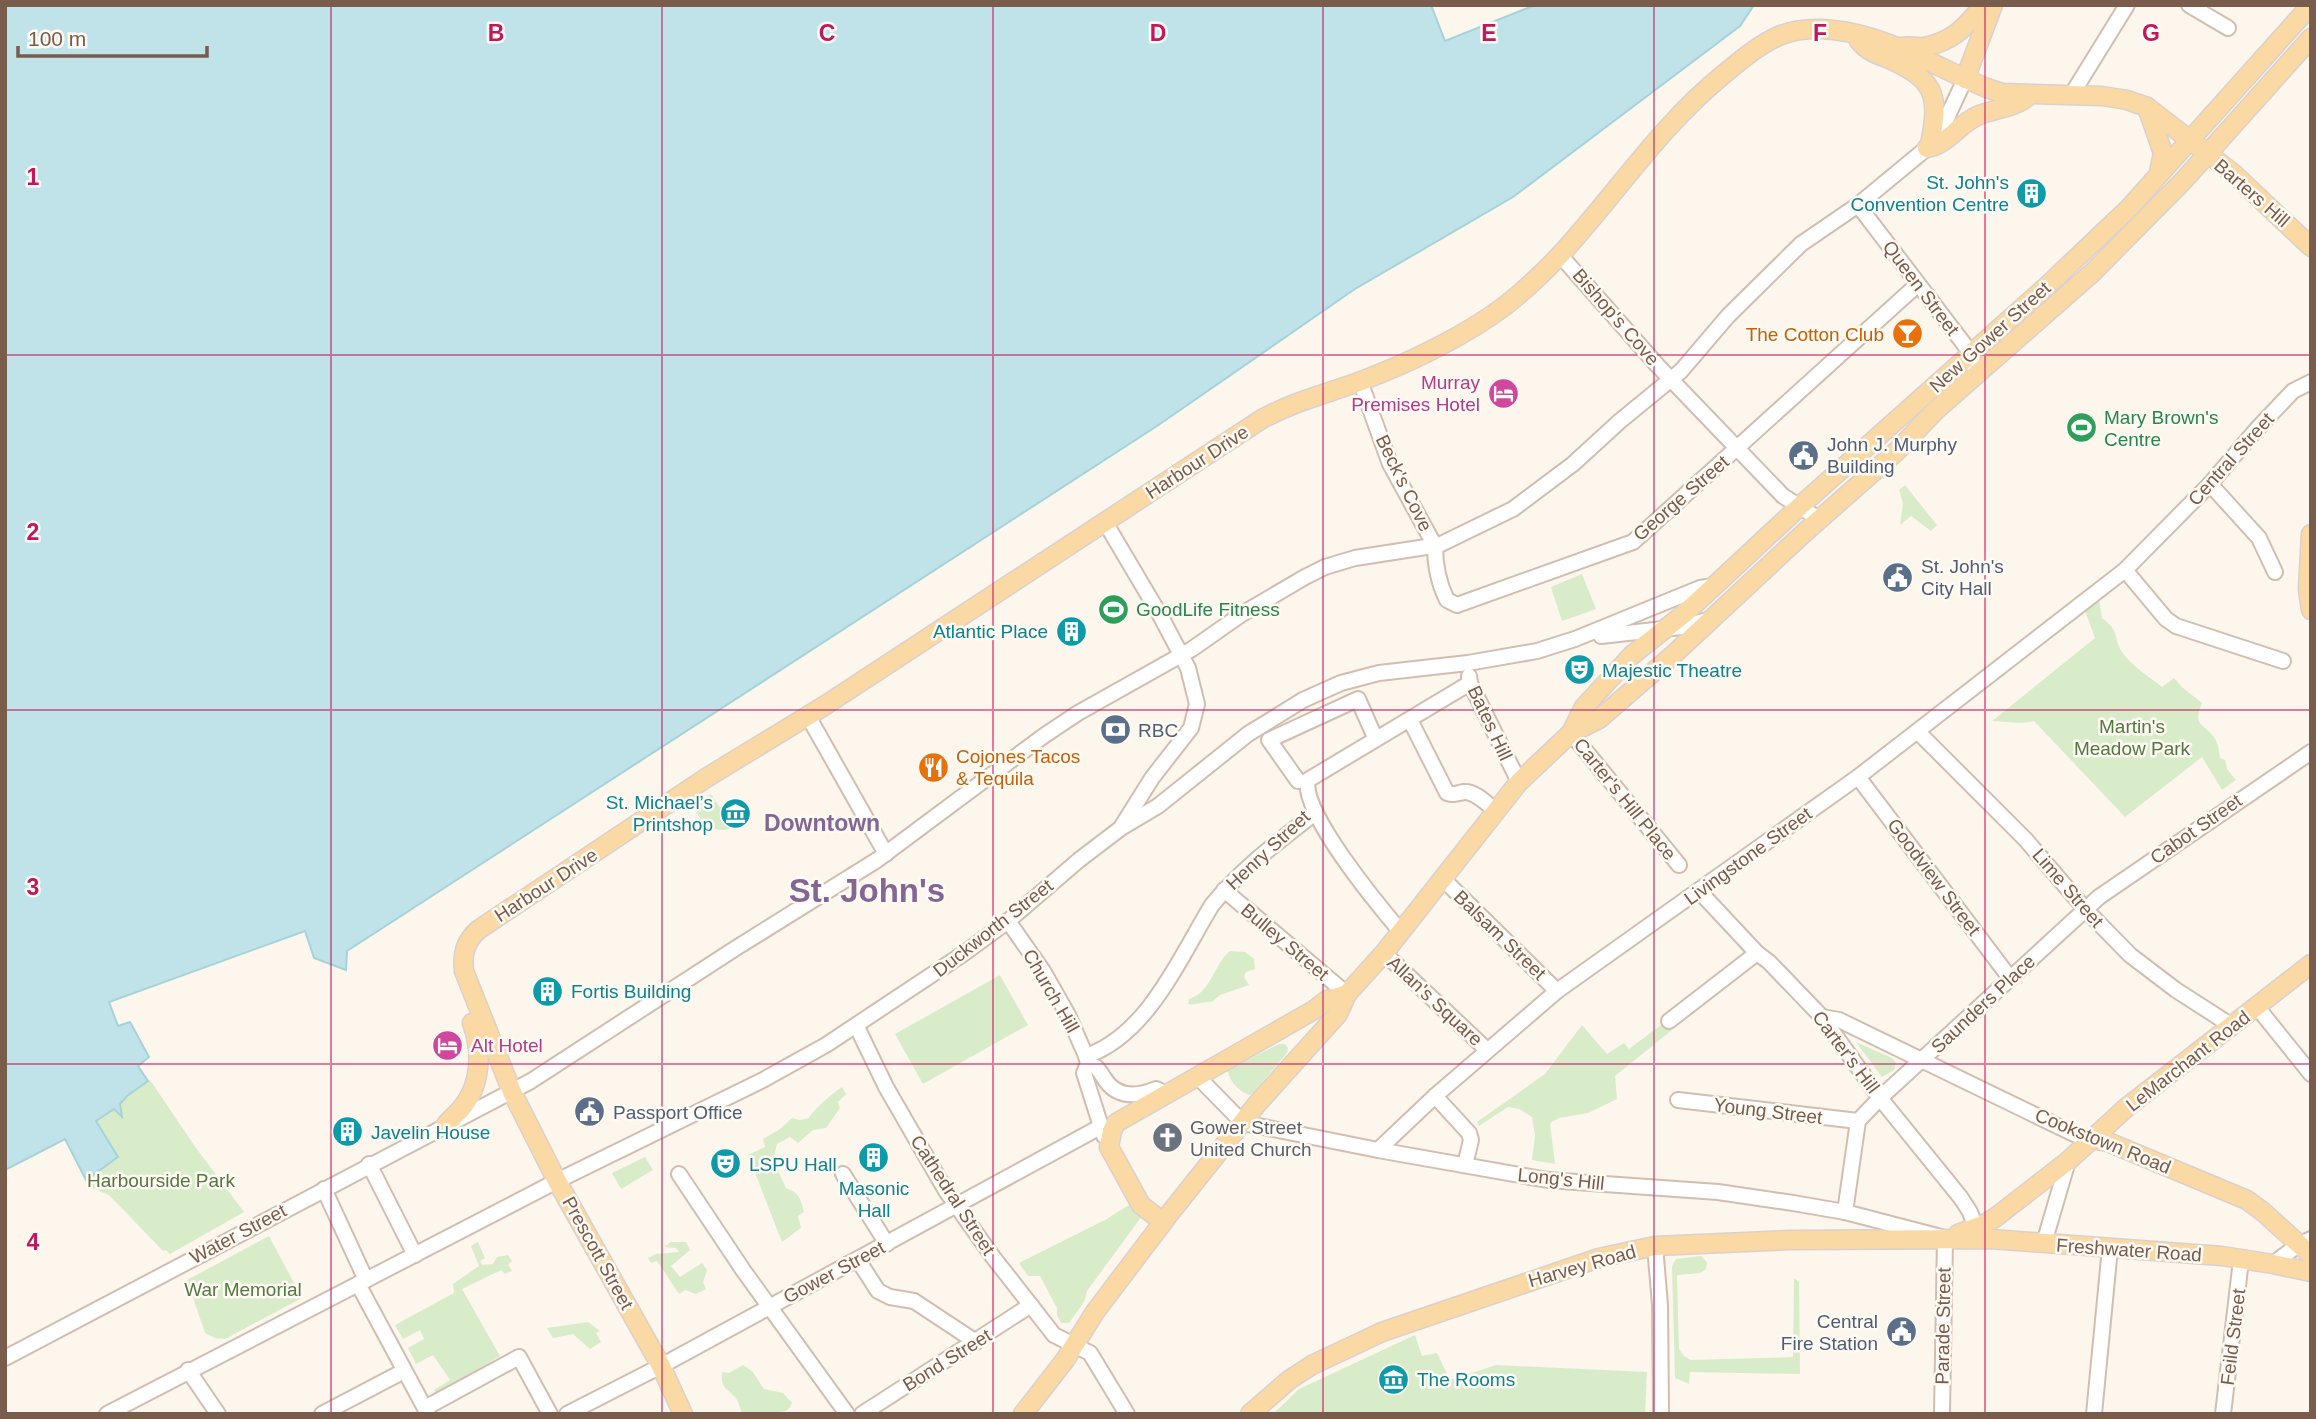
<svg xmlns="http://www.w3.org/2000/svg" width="2316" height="1419" viewBox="0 0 2316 1419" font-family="Helvetica,sans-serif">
<rect width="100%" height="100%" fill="#fdf6ec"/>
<g fill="#d8ecc9">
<polygon points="1905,485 1937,525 1931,531 1911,516 1900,525 1903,503 1899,490"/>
<polygon points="1582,574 1596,609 1562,621 1551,587"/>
<path d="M2098 594 2102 618C2121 632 2113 638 2122 652 2131 666 2150 677 2162 687L2174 678 2183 688 2202 703C2193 726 2202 722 2213 736 2218 742 2219 750 2220 758L2225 760 2227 769 2236 780 2222 790 2202 757 2125 817 2034 721 2022 723 1992 721 2095 638 2084 608Z"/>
<path d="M711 794 733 828C713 835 702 822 692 806Z"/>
<path d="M1230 951 1245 952 1254 959 1255 969 1246 972 1244 977 1249 985 1220 995 1212 1002C1203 1001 1196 1006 1188 1004L1189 999C1212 992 1213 965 1230 951Z"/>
<polygon points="1000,975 1028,1025 923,1084 895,1034"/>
<polygon points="1665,1022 1672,1030 1615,1076 1617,1099 1588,1113 1559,1118 1550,1123 1555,1164 1532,1160 1535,1135 1532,1117 1519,1109 1508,1107 1479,1126 1477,1122 1545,1074 1582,1025 1607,1054 1624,1043 1629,1049"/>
<polygon points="1856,1042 1892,1058 1896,1062 1894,1070 1882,1077"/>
<path d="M1279 1044H1285L1288 1048 1287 1053 1254 1092 1250 1095C1240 1093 1228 1080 1228 1070Z"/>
<polygon points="150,1080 196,1148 244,1212 170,1254 166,1250 163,1251 109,1195 92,1188 86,1180 118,1156 96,1121 114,1109 122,1116 120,1104 127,1096"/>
<path d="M842 1087 846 1094 838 1102 840 1108 826 1128 813 1130 798 1143 790 1137 777 1144 773 1160 786 1188C799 1193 801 1199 804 1212L798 1216 801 1228 782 1242 748 1155 765 1147 763 1139 780 1129 792 1118 800 1120 809 1118C813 1110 833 1093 842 1087Z"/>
<polygon points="645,1157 653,1170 621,1189 612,1173"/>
<polygon points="1129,1205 1142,1216 1087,1291 1084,1302 1069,1323 1061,1323 1057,1315 1057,1308 1040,1276 1028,1276 1019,1263 1105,1220"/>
<polygon points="269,1236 302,1298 225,1339 215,1338 205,1333 187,1280"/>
<polygon points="478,1242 485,1258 480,1261 482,1265 493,1264 497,1257 508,1255 512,1261 508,1265 512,1271 505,1274 501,1270 462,1289 500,1356 437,1394 434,1390 450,1380 433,1355 416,1364 408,1348 424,1339 420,1330 403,1339 395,1325 454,1293 453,1284 479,1266 471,1246"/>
<polygon points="671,1242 686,1242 690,1250 671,1266 680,1277 702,1263 707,1270 703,1282 706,1289 696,1294 685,1290 679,1294 657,1261 651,1263 648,1258 656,1254 679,1252 676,1248 664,1247"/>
<polygon points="1701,1256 1707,1262 1706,1269 1700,1273 1677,1275 1679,1349 1684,1356 1691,1360 1793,1357 1794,1278 1799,1282 1800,1374 1690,1372 1689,1384 1675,1378 1672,1266 1676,1259"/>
<polygon points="588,1322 600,1331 596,1333 601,1342 590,1349 573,1334 553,1338 547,1328"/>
<polygon points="1415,1335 1422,1356 1437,1353 1450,1380 1496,1365 1647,1372 1645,1414 1273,1414 1299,1389"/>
<path d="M743 1365 752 1371 764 1389 783 1393 792 1403C789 1412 783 1412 776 1412L774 1414H742C740 1408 739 1402 735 1397 726 1388 720 1387 722 1372L729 1373Z"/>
</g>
<polygon fill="#bfe3e8" stroke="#a5d3da" stroke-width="2" points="5,5 1431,5 1445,41 1535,5 1754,5 1740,26 1513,197 1355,289 1157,426 347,951 346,970 314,958 305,931 109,1002 118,1026 130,1022 149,1057 138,1066 148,1081 127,1096 120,1104 122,1117 114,1109 96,1121 118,1157 86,1180 65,1139 5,1170"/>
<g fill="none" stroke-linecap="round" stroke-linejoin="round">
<defs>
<g id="minor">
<polyline points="2189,5 2228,28"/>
<polyline points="2072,94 2127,5"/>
<polyline points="1858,205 1964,344 1971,355 1976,375"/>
<polyline points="1560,255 1658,366 1783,496 1819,519"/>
<path d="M1360 381 1390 464 1435 546C1435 564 1439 584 1447 600L1457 605 1633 542 1917 285"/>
<polyline points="2210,484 2259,538 2275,572"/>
<polyline points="1105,522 1160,615 1188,668 1197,704 1191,728 1152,778 1122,826"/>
<polyline points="2125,570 2166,619 2176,626 2283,661"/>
<polyline points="1601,636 1681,627 1708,620"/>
<polyline points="1469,676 1470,683 1519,782"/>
<polyline points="808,716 886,854"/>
<path d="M1410 720 1447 793C1455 796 1456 793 1464 792 1475 791 1487 804 1495 810"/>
<polyline points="1918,732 2026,840 2085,909 2130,955 2176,990 2232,1026"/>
<polyline points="1571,733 1679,865"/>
<polyline points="1858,777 2010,978"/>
<polyline points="1298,781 1269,740 1358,699 1373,733"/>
<polyline points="1443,879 1557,991"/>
<polyline points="1224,890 1347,994"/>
<polyline points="1699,891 1757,953 1769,962 1822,1017 1880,1098 1961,1198 1970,1212 1976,1228"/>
<polyline points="1008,921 1043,971 1068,1015 1086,1056 1088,1063 1084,1073 1104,1136"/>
<path d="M1401 932C1379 906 1300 811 1308 780L1470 683"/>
<polyline points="1384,953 1487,1050"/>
<polyline points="2257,1007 2311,1074"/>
<polyline points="1822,1017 1839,1020 2074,1134 2090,1139"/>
<polyline points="1669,1021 1757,953"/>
<polyline points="857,1027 886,1087 946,1191 993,1257 1054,1335 1090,1353 1127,1414"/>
<path d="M1086 1056C1148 1035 1180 957 1212 905 1241 869 1279 841 1315 813"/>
<path d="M1088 1063C1098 1067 1098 1069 1104 1078 1116 1098 1137 1097 1156 1089L1165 1093"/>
<polyline points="1197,1076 1243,1123 1378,1150 1548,1180 1718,1192 1793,1203 1845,1212 1945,1238 1942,1414"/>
<polyline points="1435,1096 1469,1133 1471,1140 1465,1165"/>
<polyline points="1678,1100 1858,1121"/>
<polyline points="1378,1150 1435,1096 1557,991 1858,777 2125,570 2210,484 2256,430 2293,391 2311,382"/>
<polyline points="369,1164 415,1255"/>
<polyline points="679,1174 743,1270 847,1414"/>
<polyline points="843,1174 887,1244"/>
<polyline points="324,1189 366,1280"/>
<polyline points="1845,1212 1858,1121 1880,1098 2099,897 2311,752"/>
<polyline points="2044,1243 2068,1161"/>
<polyline points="1655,1246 1660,1305 1661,1414"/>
<polyline points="858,1260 878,1291 890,1297 914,1301 976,1342"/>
<polyline points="2273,1264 2298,1245 2311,1239"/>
<polyline points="358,1284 428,1414"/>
<polyline points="5,1358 531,1081 736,948 877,860 1045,735 1078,713 1192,649 1242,614 1305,577 1325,567 1355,558 1439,545 1513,509 1573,464 1620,421 1681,371 1728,316 1801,244 1858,205 1927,148 1944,124 1965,79"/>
<polyline points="188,1370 218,1414"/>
<polyline points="425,1408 519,1357 550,1414"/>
<polyline points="107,1414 557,1181 763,1080 826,1045 963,954 1008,921 1079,860 1121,828 1158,806 1248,734 1303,700 1341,683 1379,673 1468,663 1537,651 1575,639 1700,588 1714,586"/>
<polyline points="322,1414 404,1371"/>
<polyline points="567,1414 661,1366 1100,1127"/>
<polyline points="862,1414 1031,1305"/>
<polyline points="2094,1414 2110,1248"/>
<polyline points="2223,1414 2241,1260"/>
</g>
<g id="major">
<path d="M1859 41C1867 51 1876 54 1887 58 1933 79 1941 92 1930 144"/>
<path d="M1902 47C1910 45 1916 48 1924 47 1954 41 1965 27 1984 5"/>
<polyline points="1965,79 1993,5"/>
<polyline points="2147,107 2163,153 2159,173"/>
<path d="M1927 148C1947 145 1958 125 1977 116 1992 109 2015 108 2027 97"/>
<polyline points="2311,534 2308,589 2311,610"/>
<polyline points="1571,733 1584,707 1632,655 1684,614 1799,507 2048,285 2129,208 2311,5"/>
<path d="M445 1126C450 1119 456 1115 461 1109 482 1084 482 1051 472 1023"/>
<polyline points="2090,1139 2108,1142 2247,1200 2262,1211 2311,1255"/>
<polyline points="1163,1222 1141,1205 1109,1147 1112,1131 1116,1123 1314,1010 1327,1000 1347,994"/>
<polyline points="1958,1234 1983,1225 1996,1217 2068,1161 2127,1107 2311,964"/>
<path d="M683 1414 661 1366 557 1181 512 1092 464 971C462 954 465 942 478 930L706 778 824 706 1262 419C1295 401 1326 394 1361 381 1407 364 1467 335 1506 305 1525 290 1544 272 1561 254 1617 193 1659 127 1724 74 1742 59 1760 44 1781 35 1798 29 1816 28 1833 30 1887 35 1937 68 1987 88L2002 93 2102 96 2127 100 2147 107 2234 174 2311 247"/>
<polyline points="1023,1414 1065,1360 1095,1312 1170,1213 1257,1104 1338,1014 1347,994 1384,953 1519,782 1571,733 1599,719 1673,655 1804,533 1897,451 1936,410 2092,273 2184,180 2311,38"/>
<polyline points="1250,1414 1289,1380 1312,1365 1382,1332 1599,1258 1655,1246 1790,1240 1991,1239 2222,1256 2273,1264 2311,1272"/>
</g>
</defs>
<use href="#minor" stroke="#d1beb0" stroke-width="18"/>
<use href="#major" stroke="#dad1cd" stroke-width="21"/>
<use href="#minor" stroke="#fff" stroke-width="14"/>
<use href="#major" stroke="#fbd9a5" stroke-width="18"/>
</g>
<path fill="none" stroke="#c2185b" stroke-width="2" stroke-opacity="0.55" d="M331 5V1414M662 5V1414M993 5V1414M1323 5V1414M1654 5V1414M1985 5V1414M5 355H2311M5 710H2311M5 1064H2311"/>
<defs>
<symbol id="building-disc" viewBox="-11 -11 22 22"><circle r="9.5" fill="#0f9aa8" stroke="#fffaf3"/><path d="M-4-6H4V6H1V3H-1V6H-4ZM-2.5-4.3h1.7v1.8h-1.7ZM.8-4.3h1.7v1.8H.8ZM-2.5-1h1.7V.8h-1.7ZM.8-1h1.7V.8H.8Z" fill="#fff"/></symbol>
<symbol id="bar-disc" viewBox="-11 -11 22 22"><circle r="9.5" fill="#e8710a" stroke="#fffaf3"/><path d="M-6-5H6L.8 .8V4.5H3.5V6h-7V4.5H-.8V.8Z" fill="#fff"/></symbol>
<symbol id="hotel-disc" viewBox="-11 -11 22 22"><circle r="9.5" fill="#d1479c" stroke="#fffaf3"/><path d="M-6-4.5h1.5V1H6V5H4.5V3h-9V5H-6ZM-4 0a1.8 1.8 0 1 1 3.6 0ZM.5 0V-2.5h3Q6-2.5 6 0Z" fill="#fff"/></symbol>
<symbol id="stadium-disc" viewBox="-11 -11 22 22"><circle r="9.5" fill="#2e9e5b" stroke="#fffaf3"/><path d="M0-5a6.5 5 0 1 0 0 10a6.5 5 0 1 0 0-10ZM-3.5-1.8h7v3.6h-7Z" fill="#fff"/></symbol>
<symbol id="civic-disc" viewBox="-11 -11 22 22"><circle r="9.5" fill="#5c6f8a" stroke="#fffaf3"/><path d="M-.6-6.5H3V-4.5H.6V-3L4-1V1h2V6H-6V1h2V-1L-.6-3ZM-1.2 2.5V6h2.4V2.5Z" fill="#fff"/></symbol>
<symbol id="theatre-disc" viewBox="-11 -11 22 22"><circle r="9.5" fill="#0f9aa8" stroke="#fffaf3"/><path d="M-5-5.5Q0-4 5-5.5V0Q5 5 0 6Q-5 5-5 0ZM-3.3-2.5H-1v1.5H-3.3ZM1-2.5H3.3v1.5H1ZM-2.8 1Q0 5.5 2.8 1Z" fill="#fff"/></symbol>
<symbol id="bank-disc" viewBox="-11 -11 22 22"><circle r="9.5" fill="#5c6f8a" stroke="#fffaf3"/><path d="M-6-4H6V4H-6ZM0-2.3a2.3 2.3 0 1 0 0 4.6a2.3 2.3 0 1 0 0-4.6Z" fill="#fff"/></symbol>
<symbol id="restaurant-disc" viewBox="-11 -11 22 22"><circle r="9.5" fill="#e8710a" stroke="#fffaf3"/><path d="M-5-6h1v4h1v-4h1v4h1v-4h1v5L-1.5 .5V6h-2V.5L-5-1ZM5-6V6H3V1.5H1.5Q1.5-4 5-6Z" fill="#fff"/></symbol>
<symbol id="museum-disc" viewBox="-11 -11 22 22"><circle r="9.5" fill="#0f9aa8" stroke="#fffaf3"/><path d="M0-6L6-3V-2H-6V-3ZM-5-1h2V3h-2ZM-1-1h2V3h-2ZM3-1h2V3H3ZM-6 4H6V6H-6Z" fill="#fff"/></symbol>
<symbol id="church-disc" viewBox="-11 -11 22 22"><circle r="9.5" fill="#6b7280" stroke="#fffaf3"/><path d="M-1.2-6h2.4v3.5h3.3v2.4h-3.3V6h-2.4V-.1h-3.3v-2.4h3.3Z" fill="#fff"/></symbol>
</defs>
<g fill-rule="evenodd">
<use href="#building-disc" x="2014" y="176" width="35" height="35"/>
<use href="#bar-disc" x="1890" y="316" width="35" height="35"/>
<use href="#hotel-disc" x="1486" y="376" width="35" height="35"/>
<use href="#stadium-disc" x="2064" y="410" width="35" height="35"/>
<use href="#civic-disc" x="1786" y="438" width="35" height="35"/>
<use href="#civic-disc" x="1880" y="560" width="35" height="35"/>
<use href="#stadium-disc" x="1096" y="592" width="35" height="35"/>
<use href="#building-disc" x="1054" y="614" width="35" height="35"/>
<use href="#theatre-disc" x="1562" y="652" width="35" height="35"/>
<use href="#bank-disc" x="1098" y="712" width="35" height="35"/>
<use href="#restaurant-disc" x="916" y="750" width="35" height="35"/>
<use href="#museum-disc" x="718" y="796" width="35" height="35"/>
<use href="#building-disc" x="530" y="974" width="35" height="35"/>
<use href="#hotel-disc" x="430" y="1028" width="35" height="35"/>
<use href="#civic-disc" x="572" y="1094" width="35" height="35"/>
<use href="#building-disc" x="330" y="1114" width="35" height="35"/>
<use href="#church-disc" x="1150" y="1120" width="35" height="35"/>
<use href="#building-disc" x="856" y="1140" width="35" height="35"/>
<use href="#theatre-disc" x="708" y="1146" width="35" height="35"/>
<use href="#civic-disc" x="1884" y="1314" width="35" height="35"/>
<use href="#museum-disc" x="1376" y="1362" width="35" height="35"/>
</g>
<g text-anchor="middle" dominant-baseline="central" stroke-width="5" stroke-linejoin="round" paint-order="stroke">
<g font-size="19" fill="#0d838f" stroke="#fffaf3" text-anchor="start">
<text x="2009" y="182" text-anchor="end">St. John's<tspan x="2009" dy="22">Convention Centre</tspan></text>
<text x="1048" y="631" text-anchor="end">Atlantic Place</text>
<text x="1602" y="670">Majestic Theatre</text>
<text x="713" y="802" text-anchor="end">St. Michael’s<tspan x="713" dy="22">Printshop</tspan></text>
<text x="571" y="991">Fortis Building</text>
<text x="371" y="1132">Javelin House</text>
<text x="749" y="1164">LSPU Hall</text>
<text x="874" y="1188" text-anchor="middle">Masonic<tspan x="874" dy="22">Hall</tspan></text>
<text x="1417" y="1379">The Rooms</text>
</g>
<g font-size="19" fill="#7a5c4d" stroke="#fffaf3">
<text transform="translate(2252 193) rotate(41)">Barters Hill</text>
<text transform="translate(1921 288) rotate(53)">Queen Street</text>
<text transform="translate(1616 317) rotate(49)">Bishop's Cove</text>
<text transform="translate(1990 337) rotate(-42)">New Gower Street</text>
<text transform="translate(2231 459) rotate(-48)">Central Street</text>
<text transform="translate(1197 462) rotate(-33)">Harbour Drive</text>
<text transform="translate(1404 483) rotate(64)">Beck's Cove</text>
<text transform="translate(1681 498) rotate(-41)">George Street</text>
<text transform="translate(1490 723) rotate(65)">Bates Hill</text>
<text transform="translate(1625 799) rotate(51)">Carter's Hill Place</text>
<text transform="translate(2196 829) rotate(-35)">Cabot Street</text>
<text transform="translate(1268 850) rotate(-43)">Henry Street</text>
<text transform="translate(1748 856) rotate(-36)">Livingstone Street</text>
<text transform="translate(1934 877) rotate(53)">Goodview Street</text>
<text transform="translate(546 885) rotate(-33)">Harbour Drive</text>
<text transform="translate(2068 888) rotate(49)">Lime Street</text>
<text transform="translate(993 928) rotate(-38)">Duckworth Street</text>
<text transform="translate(1500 935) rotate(44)">Balsam Street</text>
<text transform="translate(1285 942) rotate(40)">Bulley Street</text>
<text transform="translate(1051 991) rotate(60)">Church Hill</text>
<text transform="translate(1435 1001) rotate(43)">Allan's Square</text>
<text transform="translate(1983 1004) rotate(-43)">Saunders Place</text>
<text transform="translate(1846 1052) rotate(53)">Carter's Hill</text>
<text transform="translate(2188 1061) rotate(-38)">LeMarchant Road</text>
<text transform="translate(1768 1111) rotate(7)">Young Street</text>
<text transform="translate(2103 1141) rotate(22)">Cookstown Road</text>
<text transform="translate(1561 1179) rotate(6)">Long's Hill</text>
<text transform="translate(953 1195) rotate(57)">Cathedral Street</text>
<text transform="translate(238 1234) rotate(-28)">Water Street</text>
<text transform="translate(2129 1250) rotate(4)">Freshwater Road</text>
<text transform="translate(598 1253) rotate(61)">Prescott Street</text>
<text transform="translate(1582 1266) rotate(-16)">Harvey Road</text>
<text transform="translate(834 1272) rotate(-28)">Gower Street</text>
<text transform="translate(1943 1326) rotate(-89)">Parade Street</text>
<text transform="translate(2233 1337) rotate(-83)">Feild Street</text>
<text transform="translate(947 1360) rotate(-32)">Bond Street</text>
</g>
<g font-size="19" fill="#c56008" stroke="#fffaf3" text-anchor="end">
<text x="1884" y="334">The Cotton Club</text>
<text x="956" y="756" text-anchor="start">Cojones Tacos<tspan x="956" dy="22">&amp; Tequila</tspan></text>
</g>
<g font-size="19" fill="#b23c85" stroke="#fffaf3" text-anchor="end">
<text x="1480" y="382">Murray<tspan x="1480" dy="22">Premises Hotel</tspan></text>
<text x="471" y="1045" text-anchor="start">Alt Hotel</text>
</g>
<g font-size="19" fill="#27864d" stroke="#fffaf3" text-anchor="start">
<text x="2104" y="417">Mary Brown's<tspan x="2104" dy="22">Centre</tspan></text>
<text x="1136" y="609">GoodLife Fitness</text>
</g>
<g font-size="19" fill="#4e5e75" stroke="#fffaf3" text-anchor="start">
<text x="1827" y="444">John J. Murphy<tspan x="1827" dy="22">Building</tspan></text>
<text x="1921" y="566">St. John's<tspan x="1921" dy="22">City Hall</tspan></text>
<text x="1138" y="730">RBC</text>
<text x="613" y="1112">Passport Office</text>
<text x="1878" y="1321" text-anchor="end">Central<tspan x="1878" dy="22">Fire Station</tspan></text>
</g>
<g font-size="19" fill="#537a41" stroke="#fffaf3">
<text x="2132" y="726">Martin's<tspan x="2132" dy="22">Meadow Park</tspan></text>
<text x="161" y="1180">Harbourside Park</text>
<text x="243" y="1289">War Memorial</text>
</g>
<g font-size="19" fill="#5b616d" stroke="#fffaf3" text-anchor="start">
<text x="1190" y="1127">Gower Street<tspan x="1190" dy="22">United Church</tspan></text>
</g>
<g font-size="23" font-weight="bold" fill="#846695" stroke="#fffaf3">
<text x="822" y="823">Downtown</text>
</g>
<g font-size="33" font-weight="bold" fill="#846695" stroke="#fffaf3">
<text x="867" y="890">St. John's</text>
</g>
</g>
<g font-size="23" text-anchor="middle" font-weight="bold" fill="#c2185b" stroke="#fffaf3" stroke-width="5" stroke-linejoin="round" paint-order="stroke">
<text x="496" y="41">B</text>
<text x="827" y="41">C</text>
<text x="1158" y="41">D</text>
<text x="1489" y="41">E</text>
<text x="1820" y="41">F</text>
<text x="2151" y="41">G</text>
<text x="33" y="185">1</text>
<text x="33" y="540">2</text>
<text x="33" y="895">3</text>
<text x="33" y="1250">4</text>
</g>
<rect width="2316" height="1419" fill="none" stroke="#7a5c4d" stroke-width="14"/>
<path d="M18 46v10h189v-10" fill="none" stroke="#7a5c4d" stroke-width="3.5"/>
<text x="28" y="46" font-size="21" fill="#7a5c4d" stroke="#fffaf3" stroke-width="5" paint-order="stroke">100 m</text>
</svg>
